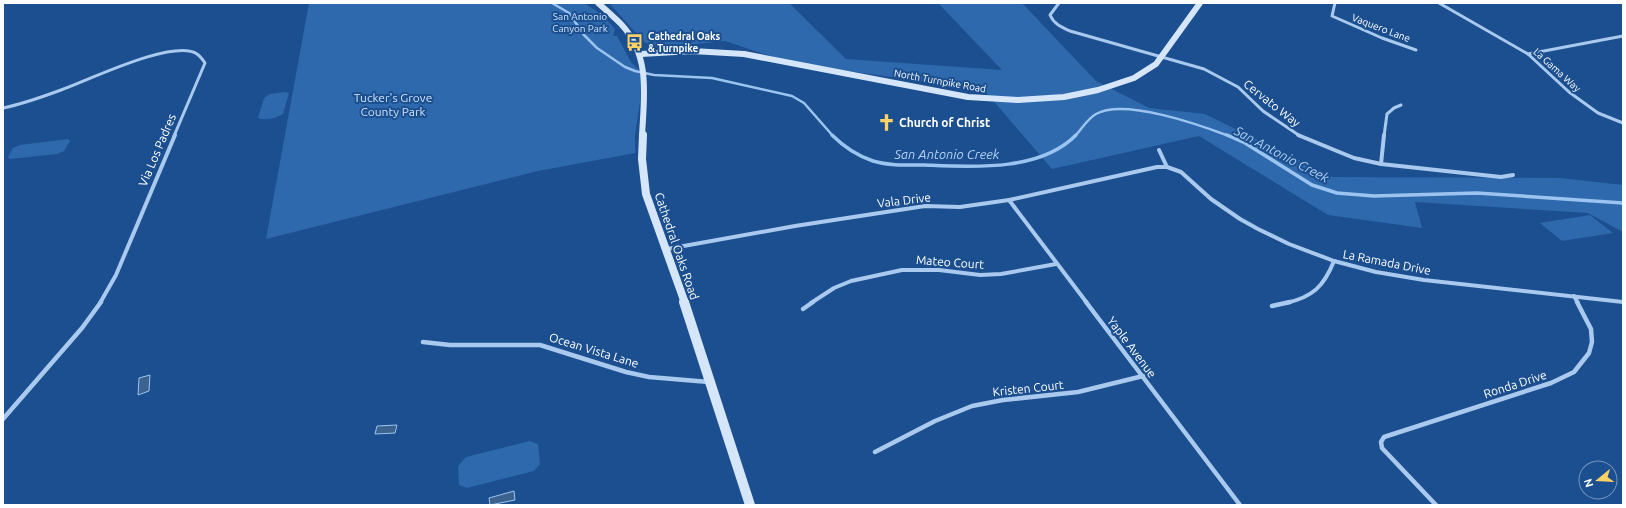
<svg xmlns="http://www.w3.org/2000/svg" width="1626" height="508" viewBox="0 0 1626 508" font-family="Ubuntu,sans-serif">
<rect width="100%" height="100%" fill="#1b4f8f"/>
<g fill="#2e69ad">
<polygon points="309,3 584,3 601,14 615,29 613,36 617,36 631,62 640,71 641,77 640,102 635,135 635,153 538,171 266,239"/>
<polygon points="609,3 789,3 846,59 1002,70 938,3 1022,3 1096,81 1149,108 1205,114 1333,177 1560,178 1623,185 1623,232 1588,213 1415,202 1422,228 1328,215 1199,136 1052,169 984,90 791,63 725,41 657,48 644,42"/>
<path d="M284 92 289 93 283 114C276 118 266 121 258 118L264 98 270 94Z"/>
<polygon points="68,139 70,141 64,151 57,154 10,159 8,157 13,148 20,145"/>
<polygon points="1590,215 1613,233 1562,241 1540,223"/>
<polygon points="530,441 538,444 540,464 534,471 467,488 459,485 458,466 466,457"/>
</g>
<g fill="#3c6290" stroke="#9cc4f0">
<polygon points="150,375 149,391 138,395 139,378"/>
<polygon points="397,425 395,433 375,434 377,426"/>
<polygon points="514,491 515,500 490,505 489,498"/>
</g>
<g fill="none" stroke-linecap="round" stroke-linejoin="round">
<g stroke="#9cc4f0" stroke-width="2.5">
<polyline points="552,3 569,13 584,35 597,48 625,67 635,71 654,75 712,78 792,96 804,103 833,136"/>
<path d="M1075 136C1082 129 1087 119 1096 114 1124 98 1200 125 1229 136"/>
</g>
<g stroke="#9cc4f0" stroke-width="3.5">
<path d="M832 135C844 147 858 156 873 161 890 166 908 165 925 165 972 167 1040 172 1076 135"/>
<polyline points="1227,135 1245,143 1312,185 1337,193 1374,196 1477,193 1623,203"/>
</g>
<g stroke="#a9c9ee" stroke-width="3">
<path d="M1059 3 1050 15C1054 24 1061 27 1070 31L1204 69 1238 87 1263 111 1300 136"/>
<polyline points="1335,3 1332,16 1382,38 1416,50"/>
<polyline points="1439,3 1528,54 1569,92 1598,113 1623,123"/>
<polyline points="1528,54 1623,36"/>
<path d="M3 108C23 104 42 97 61 90 87 81 174 38 197 54 200 56 203 60 205 63L174 136"/>
<polyline points="1384,136 1387,114 1394,108 1401,105"/>
</g>
<g stroke="#a9c9ee" stroke-width="4">
<polyline points="1298,135 1354,158 1381,164 1501,177 1513,175"/>
<polyline points="1159,150 1167,167"/>
<polyline points="1381,164 1384,135"/>
<polyline points="1009,200 1087,303"/>
<polyline points="667,249 795,226 925,206 960,207 1009,200 1157,167 1167,167 1181,172 1211,199 1240,219 1258,229 1289,244 1334,261 1376,272 1424,280 1623,302"/>
<polyline points="1574,296 1578,303"/>
<polyline points="100,303 116,275 175,135"/>
<polyline points="811,303 834,288 851,281 902,270 939,270 980,275 1001,274 1056,264"/>
<path d="M1286 303C1313 297 1324 286 1334 261"/>
</g>
<g stroke="#a9c9ee" stroke-width="4.5">
<polyline points="1086,302 1240,505"/>
<polyline points="1272,306 1290,302"/>
<polyline points="803,309 813,302"/>
<polyline points="423,342 450,345 540,345 626,372 649,377 709,382"/>
<polyline points="3,419 82,328 101,302"/>
<polyline points="875,452 935,421 972,406 1003,400 1078,392 1143,376"/>
<polyline points="1436,505 1382,448 1381,442 1384,437 1551,383 1574,372 1589,353 1592,342 1591,329 1577,302"/>
</g>
<g stroke="#d6e6fa" stroke-width="6">
<path d="M598 3C606 10 614 17 621 24 651 56 644 96 642 136"/>
<polyline points="641,54 692,51 744,54 968,97 1018,100 1064,97 1098,90 1134,78 1156,64 1200,3"/>
</g>
<polyline stroke="#d6e6fa" stroke-width="8" points="643,135 642,159 646,194 685,303"/>
<polyline stroke="#d6e6fa" stroke-width="10" points="684,302 750,505"/>
</g>
<defs>
<symbol id="bus-bare" viewBox="-9 -9 18 18"><path d="M-5-6H5V4H4V6H2V4H-2V6H-4V4H-5ZM-3.5-4V0h7V-4ZM-3.5 1.2v1.5H-2V1.2ZM2 1.2v1.5H3.5V1.2Z" fill="#ffd166" stroke="#1b4f8f" stroke-width="2.5" paint-order="stroke"/></symbol>
<symbol id="church-bare" viewBox="-9 -9 18 18"><path d="M-1.2-6h2.4v3.5h3.3v2.4h-3.3V6h-2.4V-.1h-3.3v-2.4h3.3Z" fill="#ffd166" stroke="#1b4f8f" stroke-width="2.5" paint-order="stroke"/></symbol>
</defs>
<g fill-rule="evenodd">
<use href="#bus-bare" x="622" y="30" width="25" height="25"/>
<use href="#church-bare" x="874" y="110" width="25" height="25"/>
</g>
<g text-anchor="middle" dominant-baseline="central" stroke-width="4" stroke-linejoin="round" paint-order="stroke">
<g font-size="10" fill="#cfe3fa" stroke="#1b4f8f">
<text x="580" y="16">San Antonio<tspan x="580" dy="12">Canyon Park</tspan></text>
</g>
<g font-size="10" fill="#fff" stroke="#1b4f8f">
<text transform="translate(1381 28) rotate(21)">Vaquero Lane</text>
<text transform="translate(1557 70) rotate(42)">La Gama Way</text>
<text transform="translate(940 81) rotate(10)">North Turnpike Road</text>
</g>
<g font-size="10" font-weight="bold" fill="#fff" stroke="#1b4f8f" text-anchor="start">
<text x="648" y="36">Cathedral Oaks<tspan x="648" dy="12">&amp; Turnpike</tspan></text>
</g>
<g font-size="12" fill="#cfe3fa" stroke="#1b4f8f">
<text x="393" y="97">Tucker's Grove<tspan x="393" dy="14">County Park</tspan></text>
</g>
<g font-size="12" fill="#fff" stroke="#1b4f8f">
<text transform="translate(1272 103) rotate(38)">Cervato Way</text>
<text transform="translate(157 150) rotate(-67)">Via Los Padres</text>
<text transform="translate(904 200) rotate(-7)">Vala Drive</text>
<text transform="translate(677 246) rotate(71)">Cathedral Oaks Road</text>
<text transform="translate(950 262) rotate(4)">Mateo Court</text>
<text transform="translate(1387 262) rotate(11)">La Ramada Drive</text>
<text transform="translate(1132 347) rotate(53)">Yaple Avenue</text>
<text transform="translate(594 350) rotate(17)">Ocean Vista Lane</text>
<text transform="translate(1515 384) rotate(-18)">Ronda Drive</text>
<text transform="translate(1028 388) rotate(-6)">Kristen Court</text>
</g>
<g font-size="12" font-weight="bold" fill="#fff" stroke="#1b4f8f" text-anchor="start">
<text x="899" y="122">Church of Christ</text>
</g>
<g font-size="13" font-style="italic" fill="#b5d3f5" stroke="#1b4f8f">
<text x="947" y="154">San Antonio Creek</text>
<text transform="translate(1282 154) rotate(28)">San Antonio Creek</text>
</g>
</g>
<rect width="1626" height="508" fill="none" stroke="#ffffff" stroke-width="8"/>
<g transform="translate(1598 480) rotate(252)"><circle r="19" fill="#1b4f8f" stroke="#7695bc"/>
<path d="M0-3L7 15L0 10L-7 15Z" fill="#ffd166"/>
<text y="-6" font-size="11" font-weight="bold" text-anchor="middle" fill="#ffffff">N</text>
</g>
</svg>
